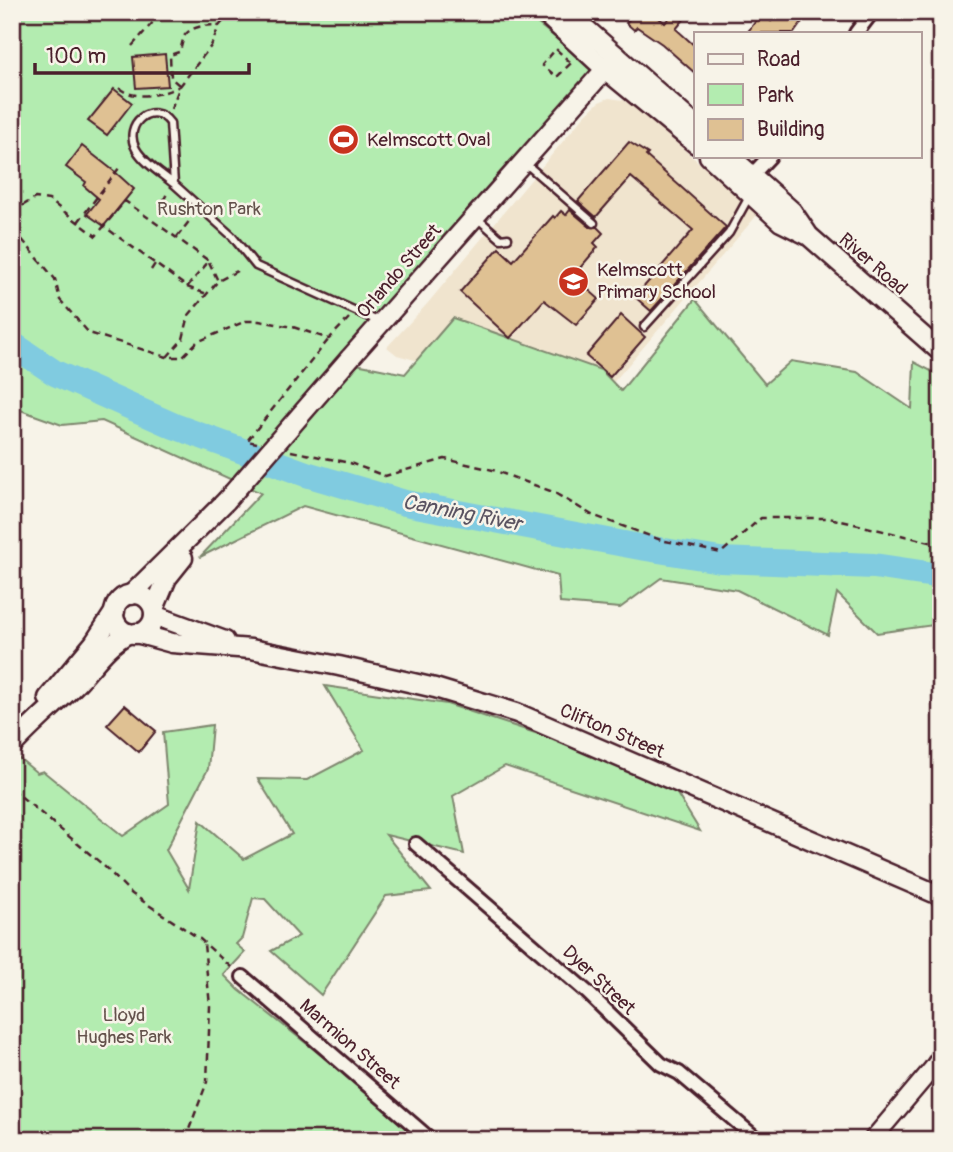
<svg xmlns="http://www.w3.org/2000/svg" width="953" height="1152" viewBox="0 0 953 1152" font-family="Pangolin,sans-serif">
<rect width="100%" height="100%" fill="#f7f3e8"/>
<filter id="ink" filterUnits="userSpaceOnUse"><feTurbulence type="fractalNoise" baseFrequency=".0143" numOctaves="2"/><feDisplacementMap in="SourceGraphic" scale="14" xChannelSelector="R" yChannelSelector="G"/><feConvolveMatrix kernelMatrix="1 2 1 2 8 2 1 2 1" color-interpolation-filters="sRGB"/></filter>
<g filter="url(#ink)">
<polygon fill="#f0e4ce" points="609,98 623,100 633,105 758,214 611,385 440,367 397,355 387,347 427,304 585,115 599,102"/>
<g fill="#b3ecb0" stroke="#7e866e" stroke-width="2">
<polygon points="12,12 523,12 594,68 337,360 405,374 453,318 601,370 621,391 695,299 765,384 791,361 857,372 912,409 914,362 941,376 941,624 877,633 837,593 828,635 737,590 661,578 620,608 560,603 558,576 303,506 200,557 261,493 102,421 62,425 12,407"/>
<polygon points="325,686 447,704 666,776 700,831 505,766 453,796 464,854 386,835 431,891 386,896 321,995 271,951 299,936 265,899 253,898 242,938 236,944 245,952 224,975 239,990 331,1063 419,1140 12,1140 12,765 19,758 37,773 43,771 123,836 169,804 163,732 212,725 208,769 166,850 189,889 200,821 244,859 292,834 258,779 307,780 364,750"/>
</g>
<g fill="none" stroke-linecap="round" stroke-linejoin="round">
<polyline stroke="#80cbe0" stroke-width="26" points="12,344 55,373 174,426 306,474 405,503 640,547 720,560 874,566 941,576"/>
</g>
<g fill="#dfc193" stroke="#4a1f2b" stroke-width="2">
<polygon points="635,12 652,12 665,23 674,12 690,12 676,29 696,47 696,74 662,44 637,27 634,30 626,23"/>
<polygon points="777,12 809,12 794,33 747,33 761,14 771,21"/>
<polygon points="165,54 168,86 136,88 133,57"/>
<polygon points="114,89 132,103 107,135 88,121"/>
<polygon points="629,142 648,154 646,156 726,227 651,311 635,297 693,230 631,177 596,217 578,201"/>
<polygon points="82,146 114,171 134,189 104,226 87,214 99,199 84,186 86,182 66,167"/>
<polygon points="570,210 590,227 597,227 603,233 594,243 598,247 573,276 599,299 576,325 544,300 510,338 460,292 499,248 513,261 553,216 555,218 561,211 566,215"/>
<polygon points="621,315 645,337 610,377 586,356"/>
<polygon points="125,705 156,731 139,752 107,725"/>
</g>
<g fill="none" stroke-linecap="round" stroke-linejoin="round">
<defs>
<g id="service">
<polyline points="525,163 594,223"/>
<path d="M174 184C162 174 144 163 136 149 122 124 153 99 170 123L174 184 232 236 256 266 380 322"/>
<polyline points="477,218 501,239 508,238"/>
<polyline points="644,327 729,233 750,195"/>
</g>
<g id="minor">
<polyline points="856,33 872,12"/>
<polyline points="744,177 752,175 770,156"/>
<polyline points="416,844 588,993 661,1064 679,1073 758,1140"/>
<polyline points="243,977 431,1140"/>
</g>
<polyline id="tertiary" points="872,1140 932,1069 941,1056"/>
<g id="secondary">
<polyline points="543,12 606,70 696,144"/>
<polyline points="567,12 696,126"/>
<polyline points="709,156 781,222 809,236 941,352"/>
<polyline points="730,156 792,211 807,233"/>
<polyline points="350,358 617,56"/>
<circle cx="134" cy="614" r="20"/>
<polyline points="131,595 226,501"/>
<polyline points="154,609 167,578 183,558"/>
<polyline points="154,615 225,641"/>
<polyline points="136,633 172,643 251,649 339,666 435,688 517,713 941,896"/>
<polyline points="48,698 94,643 115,611"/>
<path d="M12 746C32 724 54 706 75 685 93 667 106 645 129 633"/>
</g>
</defs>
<use href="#service" stroke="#4a1f2b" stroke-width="11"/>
<use href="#minor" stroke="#4a1f2b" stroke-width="18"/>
<use href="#tertiary" stroke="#4a1f2b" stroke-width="21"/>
<use href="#secondary" stroke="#4a1f2b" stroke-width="23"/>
<g stroke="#4a1f2b" stroke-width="2.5" stroke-dasharray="7 5" stroke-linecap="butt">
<polyline points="132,46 162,12"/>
<polyline points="570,62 556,49 542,65 557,77 572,62"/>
<path d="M179 85 171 78 170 55 179 52C182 47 182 40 185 35 192 26 209 24 219 26"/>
<path d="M119 88C135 101 162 95 180 86"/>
<polyline points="171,109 180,86 211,46 219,26 231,12"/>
<polyline points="163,201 168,192"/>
<polyline points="12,212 35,198 49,200 96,236 125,201 209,261 187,287 105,227"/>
<polyline points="12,218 15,231 55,279 60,300 89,333 167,357 182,357 197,342 246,321 259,321 293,327 329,339 349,318"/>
<polyline points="78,222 119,168"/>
<polyline points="177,237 190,220"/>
<polyline points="209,262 218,281"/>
<polyline points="151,270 155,264"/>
<polyline points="187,287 207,294"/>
<polyline points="167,357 183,339 189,315 218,281 237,271"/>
<polyline points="257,443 247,441 329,339"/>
<polyline points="291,451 350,463 385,476 445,459 493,470 553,492 592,515 661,540 721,553 761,518 829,518 930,542 941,541"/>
<polyline points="12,789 102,864 132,894 200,939 232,968"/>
<polyline points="185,1140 207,1082 210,1006 204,944"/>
</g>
<use href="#service" stroke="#f7f3e8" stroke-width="6"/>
<use href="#minor" stroke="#f7f3e8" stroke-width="12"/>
<use href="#tertiary" stroke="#f7f3e8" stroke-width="16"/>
<use href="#secondary" stroke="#f7f3e8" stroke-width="18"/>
<defs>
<polyline id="secondary-bridge" points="226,501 350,358"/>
</defs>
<use href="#secondary-bridge" stroke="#4a1f2b" stroke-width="23" stroke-linecap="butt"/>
<use href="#secondary-bridge" stroke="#f7f3e8" stroke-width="18"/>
</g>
</g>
<defs>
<symbol id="stadium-disc" viewBox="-11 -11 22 22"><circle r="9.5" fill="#c8321e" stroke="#f7f3e8"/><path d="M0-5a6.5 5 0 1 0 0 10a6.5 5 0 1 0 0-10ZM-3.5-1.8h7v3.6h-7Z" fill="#fff"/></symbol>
<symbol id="school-disc" viewBox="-11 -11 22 22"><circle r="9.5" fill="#c8321e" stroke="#f7f3e8"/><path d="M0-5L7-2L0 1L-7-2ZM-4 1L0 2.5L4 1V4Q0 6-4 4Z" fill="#fff"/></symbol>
</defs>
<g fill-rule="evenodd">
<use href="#stadium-disc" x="326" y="122" width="35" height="35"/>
<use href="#school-disc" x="556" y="264" width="35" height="35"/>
</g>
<g text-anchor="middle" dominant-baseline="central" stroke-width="5" stroke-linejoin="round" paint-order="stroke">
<g font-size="19" fill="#4a1f2b" stroke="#f7f3e8" text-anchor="start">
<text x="367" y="140">Kelmscott Oval</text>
<text x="597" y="270">Kelmscott<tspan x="597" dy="22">Primary School</tspan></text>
</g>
<g font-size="19" fill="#64524c" stroke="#f7f3e8">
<text x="209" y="209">Rushton Park</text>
<text x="124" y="1015">Lloyd<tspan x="124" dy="22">Hughes Park</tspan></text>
</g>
<g font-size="19" fill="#4a1f2b" stroke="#f7f3e8">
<text transform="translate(873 264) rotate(41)">River Road</text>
<text transform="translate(399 271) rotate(-49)">Orlando Street</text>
<text transform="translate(612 731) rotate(23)">Clifton Street</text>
<text transform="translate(599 980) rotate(43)">Dyer Street</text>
<text transform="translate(350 1044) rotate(41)">Marmion Street</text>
</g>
<g font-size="21" font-style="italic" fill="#5a5361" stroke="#f7f3e8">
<text transform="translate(462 513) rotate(11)">Canning River</text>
</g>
</g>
<rect width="953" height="1152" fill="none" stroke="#f7f3e8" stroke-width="42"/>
<rect x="21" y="21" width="911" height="1110" fill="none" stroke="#4a1f2b" stroke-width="2.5" filter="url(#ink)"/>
<rect x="694" y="32" width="228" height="126" fill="#f7f3e8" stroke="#b29e9c" stroke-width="2"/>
<rect x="708" y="54" width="35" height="10" fill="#f7f3e8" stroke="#b29e9c" stroke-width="2"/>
<text x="757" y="66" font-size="21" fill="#4a1f2b">Road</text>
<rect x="708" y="84" width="35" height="21" fill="#b3ecb0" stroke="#b29e9c" stroke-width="2"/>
<text x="757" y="102" font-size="21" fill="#4a1f2b">Park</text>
<rect x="708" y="119" width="35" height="21" fill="#dfc193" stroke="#b29e9c" stroke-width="2"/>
<text x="757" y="136" font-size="21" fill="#4a1f2b">Building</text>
<path d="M35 63v10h214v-10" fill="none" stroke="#4a1f2b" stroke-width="3.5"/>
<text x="46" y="63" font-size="21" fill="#4a1f2b" stroke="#f7f3e8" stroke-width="5" paint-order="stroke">100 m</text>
</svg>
